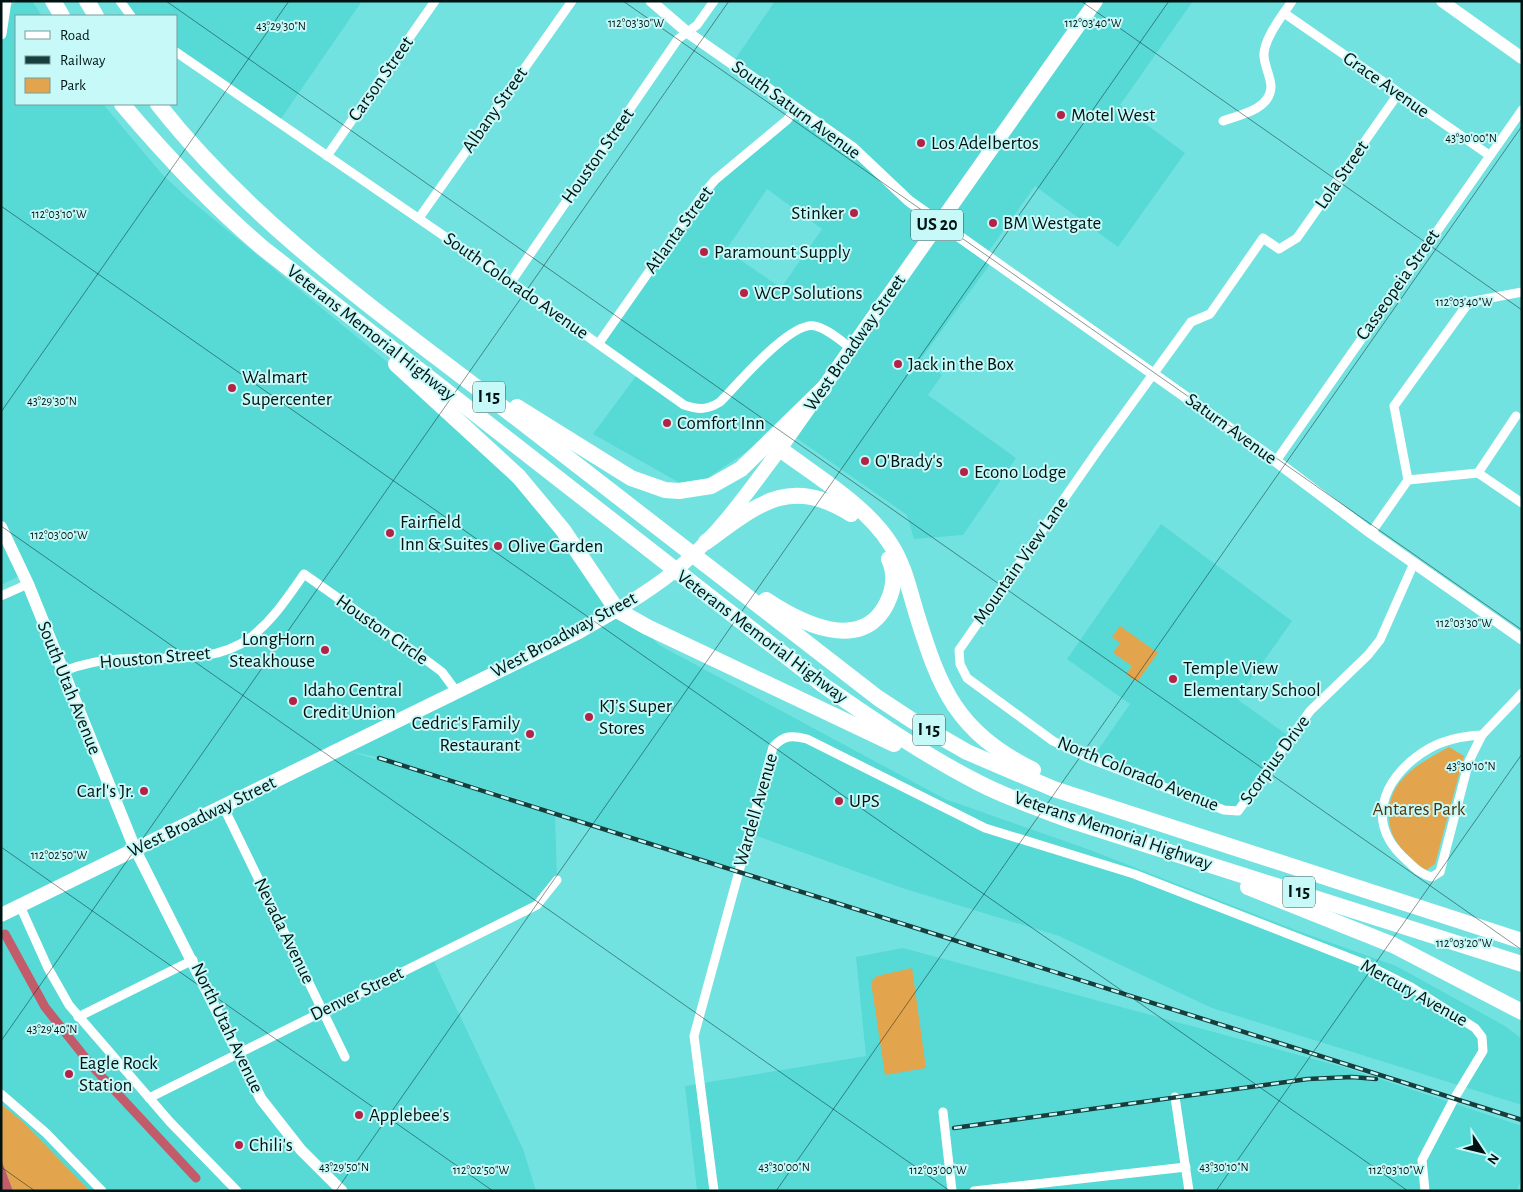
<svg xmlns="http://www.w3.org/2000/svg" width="1523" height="1192" viewBox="0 0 1523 1192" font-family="'Alegreya Sans',sans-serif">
<rect width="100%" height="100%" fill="#72e2e0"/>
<g fill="#57d9d6" fill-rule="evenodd">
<polygon points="18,1 32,1 42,16 16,16 16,104 103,104 161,173 183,194 459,421 634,620 659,645 945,799 1090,850 1298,931 1396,966 1505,1026 1522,1039 1522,1105 1212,1008 1059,936 902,888 749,833 738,872 522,800 399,762 349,751 555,815 557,880 537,905 432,957 523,1149 536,1191 90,1191 22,1121 1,1104 1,597 28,584 23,574 1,585 1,34 7,8"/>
<polygon points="122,1 362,1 278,123 176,52 176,16 132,16"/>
<path d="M775 1H1193L1120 105 1185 153 1118 247 1035 186 986 255 993 260 921 359 942 375 928 395 1016 458 963 535 914 539 907 515 782 428 706 479 680 483 593 434 639 372 599 343 704 193 796 109 732 64ZM767 189 822 229 781 288 726 250Z"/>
<polygon points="1161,524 1292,621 1237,699 1290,737 1238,811 1091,760 1130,704 1067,659"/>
<polygon points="903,948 1343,1067 1522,1126 1522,1176 1517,1191 697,1191 685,1086 866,1056 856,957"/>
</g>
<g fill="#e2a54e">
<polygon points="1120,626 1158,653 1137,682 1126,674 1132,666 1113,653 1120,643 1112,637"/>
<path d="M1449 747 1464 756 1435 864 1425 871C1417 863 1405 854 1398 844 1391 834 1388 823 1389 811 1391 777 1422 762 1449 747Z"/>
<polygon points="912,968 926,1068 885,1075 871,982 877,976"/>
<polygon points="1,1104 22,1121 90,1191 13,1191 1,1159"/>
</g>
<polygon fill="#c35c6a" points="1,1159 13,1191 1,1191"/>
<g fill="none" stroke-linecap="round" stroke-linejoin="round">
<polyline stroke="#c35c6a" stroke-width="9" points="5,934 45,1007 91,1065 196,1178"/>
<g stroke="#fff" stroke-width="9">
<polyline points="120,1 131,16"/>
<polyline points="1284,13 1489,155"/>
<path d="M176 52 511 282 684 405C699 410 707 410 720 402 737 385 791 320 815 326 828 329 841 341 852 349"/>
<polyline points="1398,94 1297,238 1279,249 1263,238 1210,314 1191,322 1098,450 959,650 960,664 967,678 1053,741 1088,758 1224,810 1238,811 1310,711 1368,655 1380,640 1414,563"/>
<path d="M1223 121C1239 115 1270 110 1271 87 1271 76 1263 64 1264 53 1266 35 1283 15 1292 1"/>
<polyline points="327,156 435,1"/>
<polyline points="419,218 572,1"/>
<polyline points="511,282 678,39 697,25 714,1"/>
<polyline points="599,343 704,193 715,180 787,120 796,108"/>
<polyline points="1276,461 1522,110"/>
<polyline points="1478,473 1516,416"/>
<polyline points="1408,480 1478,473 1522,503"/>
<polyline points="1371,533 1408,480 1394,406 1469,302 1522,292"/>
<polyline points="1,596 28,584"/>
<path d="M64 671C82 664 101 660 120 659 163 656 213 665 250 638 273 620 288 597 304 574L426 660 442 672 456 691"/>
<path d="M1482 735 1469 761 1440 872 1432 877C1419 874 1412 865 1402 856 1362 817 1389 771 1430 748 1446 739 1464 736 1482 735Z"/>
<polyline points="1482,735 1522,693"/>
<polyline points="223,806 345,1057"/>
<polyline points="20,906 48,968 69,1005 170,1122 237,1191"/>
<polyline points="78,1017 193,960"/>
<polyline points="1,1094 46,1133 102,1191"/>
<polyline points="1175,1097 1189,1191"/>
<polyline points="149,1098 537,905 557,880"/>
<polyline points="943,1112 952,1191"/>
<path d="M714 1191 694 1036 773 747C784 735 792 735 807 739L985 828 1134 874 1365 964 1411 987 1475 1028 1482 1037 1483 1051 1454 1099 1422 1160 1425 1191"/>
<polyline points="974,1191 1186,1167"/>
</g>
<g stroke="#fff" stroke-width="11">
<polyline points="651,1 687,32 853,148 909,201 1269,456 1371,533 1522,639"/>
<polyline points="1,34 6,1"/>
<polyline points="135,849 261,1099 301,1150 342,1191"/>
</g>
<g stroke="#fff" stroke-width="12">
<polyline points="1442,1 1522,58"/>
<polyline points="1,527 28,584 135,849"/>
</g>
<path stroke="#fff" stroke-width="14" d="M1 915 579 632C615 611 652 591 684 563 722 530 750 489 780 449L1096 1"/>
<g stroke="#fff" stroke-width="16">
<polyline points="53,1 62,16"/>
<polyline points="87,1 96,16"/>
<path d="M122 104C166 156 212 205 264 249L823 685C874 720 924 755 979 783 1010 799 1043 810 1075 822L1522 964"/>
<path d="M158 104C249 220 371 307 488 396 618 497 748 598 878 698L913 721 967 752 1054 789 1522 941"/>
<polyline points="396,364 519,477 563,530 617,610 647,627 894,744"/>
<polyline points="517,407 631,478 665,490 679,491 711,486 741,469 824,388"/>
<path d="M780 449C816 476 867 506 891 545 904 565 909 589 916 612 940 690 956 731 1033 770"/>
<path d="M706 542C757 505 789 475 851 514"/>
<path d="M766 600C799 622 862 655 887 603 894 589 896 574 889 559"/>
<polyline points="1248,887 1393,945 1522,1012"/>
</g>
<defs>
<g id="rail">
<polyline points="379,758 1522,1120"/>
<polyline points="954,1128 1308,1079 1352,1077 1376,1079"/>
</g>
</defs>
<use href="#rail" stroke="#173d3d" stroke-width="4.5"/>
<use href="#rail" stroke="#c6f9f7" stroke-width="2.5" stroke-dasharray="8" stroke-linecap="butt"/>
</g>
<path fill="none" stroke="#001313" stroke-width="1" stroke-opacity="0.45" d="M166 1 1522 950M623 1 1522 630M1081 1 1522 310M1 206 1408 1191M1 412 289 1M1 526 950 1191M1 847 493 1191M1 1041 729 1M1 1167 35 1191M336 1191 1169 1M776 1191 1522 126M1216 1191 1522 754"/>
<g fill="#b42246" stroke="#c6f9f7" stroke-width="2">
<circle cx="1061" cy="115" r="5"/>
<circle cx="921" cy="143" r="5"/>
<circle cx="854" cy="213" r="5"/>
<circle cx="993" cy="223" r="5"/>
<circle cx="704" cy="252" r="5"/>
<circle cx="744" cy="293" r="5"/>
<circle cx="898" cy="364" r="5"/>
<circle cx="232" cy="388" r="5"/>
<circle cx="667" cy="423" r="5"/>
<circle cx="865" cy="461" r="5"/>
<circle cx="964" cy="472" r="5"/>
<circle cx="390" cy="533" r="5"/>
<circle cx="498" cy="546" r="5"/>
<circle cx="325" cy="650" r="5"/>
<circle cx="1173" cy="679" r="5"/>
<circle cx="293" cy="701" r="5"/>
<circle cx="589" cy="717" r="5"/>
<circle cx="530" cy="734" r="5"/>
<circle cx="144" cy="791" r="5"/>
<circle cx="839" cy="801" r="5"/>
<circle cx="69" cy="1074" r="5"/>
<circle cx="359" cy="1115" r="5"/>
<circle cx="239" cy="1145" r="5"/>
</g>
<g text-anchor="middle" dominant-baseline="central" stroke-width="4" stroke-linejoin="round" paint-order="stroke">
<g fill="#c6f9f7" stroke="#3b5857" stroke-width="1">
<rect x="911" y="209.5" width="52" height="31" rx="4"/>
<rect x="473" y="381.5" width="32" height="31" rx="4"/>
<rect x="913" y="714.5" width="32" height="31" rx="4"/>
<rect x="1283" y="876.5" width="32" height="31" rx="4"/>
</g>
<g font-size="18" font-weight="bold" fill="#001313">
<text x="937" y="225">US 20</text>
<text x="489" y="397">I 15</text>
<text x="929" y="730">I 15</text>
<text x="1299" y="892">I 15</text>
</g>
<g font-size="19" fill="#001313" stroke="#c6f9f7">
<text transform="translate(381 79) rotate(-55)">Carson Street</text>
<text transform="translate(1386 85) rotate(35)">Grace Avenue</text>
<text transform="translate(495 110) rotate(-55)">Albany Street</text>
<text transform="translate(796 110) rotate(36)">South Saturn Avenue</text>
<text transform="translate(598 156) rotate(-55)">Houston Street</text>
<text transform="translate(1342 175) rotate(-55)">Lola Street</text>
<text transform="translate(679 230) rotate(-54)">Atlanta Street</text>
<text transform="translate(1398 285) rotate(-55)">Casseopeia Street</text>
<text transform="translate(516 286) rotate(35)">South Colorado Avenue</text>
<text transform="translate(371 333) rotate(38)">Veterans Memorial Highway</text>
<text transform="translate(855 343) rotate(-55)">West Broadway Street</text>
<text transform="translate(1231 429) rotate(36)">Saturn Avenue</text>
<text transform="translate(1021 561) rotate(-55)">Mountain View Lane</text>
<text transform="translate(382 630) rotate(35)">Houston Circle</text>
<text transform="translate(564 635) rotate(-28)">West Broadway Street</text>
<text transform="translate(762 637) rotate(37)">Veterans Memorial Highway</text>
<text transform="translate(155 658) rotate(-5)">Houston Street</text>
<text transform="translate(69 688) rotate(68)">South Utah Avenue</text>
<text transform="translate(1275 760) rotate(-54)">Scorpius Drive</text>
<text transform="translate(1138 774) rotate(22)">North Colorado Avenue</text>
<text transform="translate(756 810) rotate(-74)">Wardell Avenue</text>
<text transform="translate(202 817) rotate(-26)">West Broadway Street</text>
<text transform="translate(1113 831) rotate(19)">Veterans Memorial Highway</text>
<text transform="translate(284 931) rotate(64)">Nevada Avenue</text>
<text transform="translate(1414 993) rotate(29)">Mercury Avenue</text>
<text transform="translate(357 994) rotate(-26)">Denver Street</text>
<text transform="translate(227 1028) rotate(64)">North Utah Avenue</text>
</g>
<g font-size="19" fill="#001313" stroke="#c6f9f7" text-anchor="start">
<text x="1071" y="115">Motel West</text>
<text x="931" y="143">Los Adelbertos</text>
<text x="844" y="213" text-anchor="end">Stinker</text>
<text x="1003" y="223">BM Westgate</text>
<text x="714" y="252">Paramount Supply</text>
<text x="754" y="293">WCP Solutions</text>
<text x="908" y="364">Jack in the Box</text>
<text x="242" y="377">Walmart<tspan x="242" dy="22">Supercenter</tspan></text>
<text x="677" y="423">Comfort Inn</text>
<text x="875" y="461">O'Brady's</text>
<text x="974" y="472">Econo Lodge</text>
<text x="400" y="522">Fairfield<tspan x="400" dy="22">Inn &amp; Suites</tspan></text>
<text x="508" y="546">Olive Garden</text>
<text x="315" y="639" text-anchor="end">LongHorn<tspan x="315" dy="22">Steakhouse</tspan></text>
<text x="1183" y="668">Temple View<tspan x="1183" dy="22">Elementary School</tspan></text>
<text x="303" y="690">Idaho Central<tspan x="303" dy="22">Credit Union</tspan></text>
<text x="599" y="706">KJ’s Super<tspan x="599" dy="22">Stores</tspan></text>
<text x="520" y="723" text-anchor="end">Cedric's Family<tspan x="520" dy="22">Restaurant</tspan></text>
<text x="134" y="791" text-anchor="end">Carl's Jr.</text>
<text x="849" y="801">UPS</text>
<text x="79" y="1063">Eagle Rock<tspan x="79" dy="22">Station</tspan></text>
<text x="369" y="1115">Applebee's</text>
<text x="249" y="1145">Chili's</text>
</g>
<g font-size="19" fill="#4f350d" stroke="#c6f9f7">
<text x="1419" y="809">Antares Park</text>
</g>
</g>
<g font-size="12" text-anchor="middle" fill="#001313" stroke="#c6f9f7" stroke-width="4" stroke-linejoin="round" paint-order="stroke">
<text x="636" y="27">112°03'30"W</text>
<text x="1093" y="27">112°03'40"W</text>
<text x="281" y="30">43°29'30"N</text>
<text x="1471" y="142">43°30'00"N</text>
<text x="59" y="218">112°03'10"W</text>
<text x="1464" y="306">112°03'40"W</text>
<text x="52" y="405">43°29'30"N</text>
<text x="59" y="539">112°03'00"W</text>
<text x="1464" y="627">112°03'30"W</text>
<text x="1471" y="770">43°30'10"N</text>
<text x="59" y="859">112°02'50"W</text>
<text x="1464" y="947">112°03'20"W</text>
<text x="52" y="1033">43°29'40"N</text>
<text x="344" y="1171">43°29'50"N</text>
<text x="784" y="1171">43°30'00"N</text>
<text x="1224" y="1171">43°30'10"N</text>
<text x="481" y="1174">112°02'50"W</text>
<text x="938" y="1174">112°03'00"W</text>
<text x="1396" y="1174">112°03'10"W</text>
</g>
<rect width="1523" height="1192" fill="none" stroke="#001313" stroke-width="5"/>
<rect x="15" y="15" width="162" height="90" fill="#c6f9f7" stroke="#779d9c"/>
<rect x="25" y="31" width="25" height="8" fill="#ffffff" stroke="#779d9c"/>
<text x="60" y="40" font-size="15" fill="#001313">Road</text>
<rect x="25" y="56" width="25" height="8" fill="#173d3d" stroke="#779d9c"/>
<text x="60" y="65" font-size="15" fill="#001313">Railway</text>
<rect x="25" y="78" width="25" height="15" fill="#e2a54e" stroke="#779d9c"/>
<text x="60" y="90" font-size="15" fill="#001313">Park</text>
<g transform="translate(1483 1152) rotate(125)" stroke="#c6f9f7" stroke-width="4" paint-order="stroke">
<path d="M0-4L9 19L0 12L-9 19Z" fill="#001313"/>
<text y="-8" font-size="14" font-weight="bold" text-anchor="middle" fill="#001313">N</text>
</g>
</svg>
